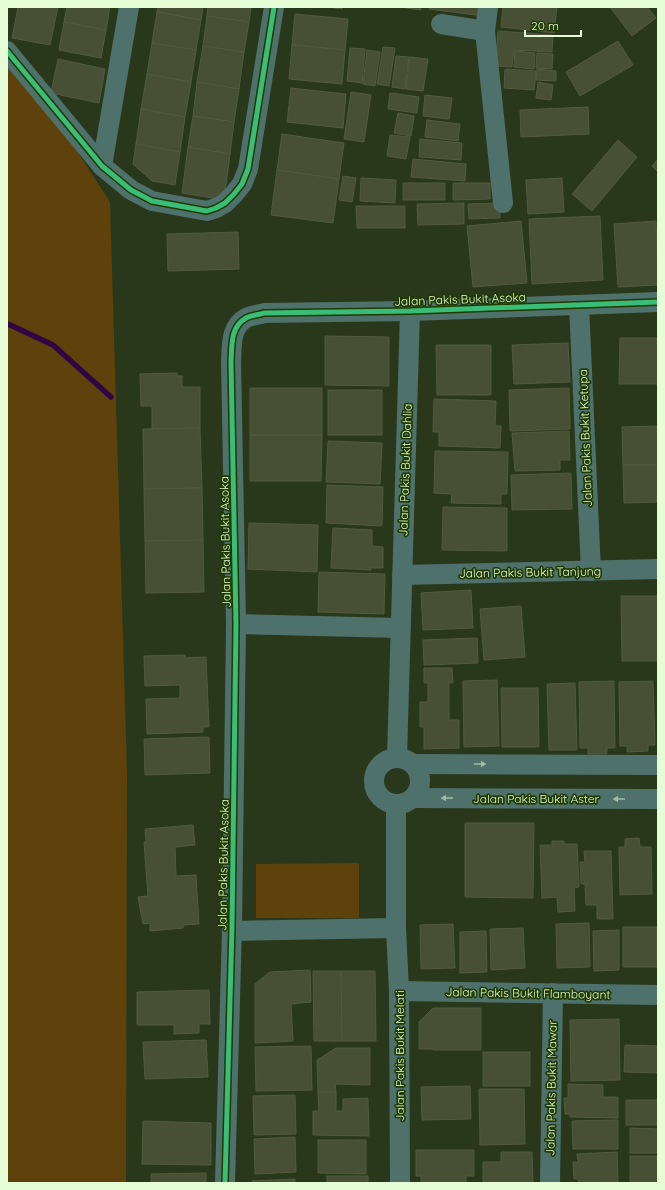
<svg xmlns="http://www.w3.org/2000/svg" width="665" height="1190" viewBox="0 0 665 1190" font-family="Quicksand,sans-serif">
<rect width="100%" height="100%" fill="#29381b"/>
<g fill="#5f420b">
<polygon points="7,43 110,202 127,772 126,1183 7,1183"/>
<polygon points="359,863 359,918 256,918 256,864"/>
</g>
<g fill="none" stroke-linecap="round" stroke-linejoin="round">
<polyline stroke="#310543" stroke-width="5.5" points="7,325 8,324 53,345 111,397"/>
</g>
<g fill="#474f34" stroke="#535b3e">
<polygon points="18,7 58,7 50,45 12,38"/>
<polygon points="67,7 110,7 106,30 64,22"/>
<polygon points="158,7 203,7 201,20 157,12"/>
<polygon points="208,7 251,7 249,22 207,16"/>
<polygon points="328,7 343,7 342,9"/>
<polygon points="399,7 421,7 421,10"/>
<polygon points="430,7 484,7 483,16 429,9"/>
<polygon points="503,7 557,7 554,33 501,27"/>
<polygon points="610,7 647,7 656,18 632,36"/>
<polygon points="157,12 201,20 196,50 152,43"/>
<polygon points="295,14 348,19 345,50 292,45"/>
<polygon points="207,16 249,22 244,52 203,46"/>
<polygon points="64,22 106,30 101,58 59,50"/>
<polygon points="498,31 553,35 552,52 514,50 512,67 496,66"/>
<polygon points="618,41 633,65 580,96 566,72"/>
<polygon points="152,43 196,50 191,82 147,74"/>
<polygon points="292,45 345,50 342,84 289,79"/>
<polygon points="203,46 244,52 239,89 197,82"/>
<polygon points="383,47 395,48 389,86 377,84"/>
<polygon points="350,48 365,49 362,83 347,81"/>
<polygon points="367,50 380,52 375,86 363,84"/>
<polygon points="515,51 535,53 534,69 514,67"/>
<polygon points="537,53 553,54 552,69 536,68"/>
<polygon points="396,56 409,57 405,89 392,87"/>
<polygon points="410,57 428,59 423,91 406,89"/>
<polygon points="58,59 105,69 99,103 51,93"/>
<polygon points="505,69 536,71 534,90 504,88"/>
<polygon points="537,69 556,71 556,81 536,80"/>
<polygon points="147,74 191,82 185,117 141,109"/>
<polygon points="197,82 239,89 234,122 193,116"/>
<polygon points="538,82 553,85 551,100 536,98"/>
<polygon points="291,88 346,94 343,128 287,122"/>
<polygon points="351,92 371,95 364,142 344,139"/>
<polygon points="390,93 419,97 417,113 388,109"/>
<polygon points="425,95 452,98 449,119 423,116"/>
<polygon points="588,107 589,134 521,137 520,110"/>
<polygon points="141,109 185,117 180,152 136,144"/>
<polygon points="398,113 414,116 411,136 394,133"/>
<polygon points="193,116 234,122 230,154 188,147"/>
<polygon points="427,120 460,124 458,141 425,137"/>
<polygon points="282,134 344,143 339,179 277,170"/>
<polygon points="390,135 410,137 406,159 387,156"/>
<polygon points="420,139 462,143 461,160 419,157"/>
<polygon points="618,140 637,157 592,211 572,194"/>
<polygon points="136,144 180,152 175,185 152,181 133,164"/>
<polygon points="188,147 230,154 224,200 182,193"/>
<polygon points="413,159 466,164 465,181 411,177"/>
<polygon points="658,159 658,172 652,166"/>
<polygon points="277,170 339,179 333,223 271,215"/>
<polygon points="343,176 356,178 352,202 339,200"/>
<polygon points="361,178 396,180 395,203 360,201"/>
<polygon points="562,178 564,212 528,214 526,180"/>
<rect x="403" y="183" width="42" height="17"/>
<polygon points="453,183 490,183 490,199 453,200"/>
<polygon points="464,203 464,224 418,225 417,204"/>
<polygon points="499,203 500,218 469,219 468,204"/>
<polygon points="356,206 405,206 405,228 357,228"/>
<polygon points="600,216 603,280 532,284 529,219"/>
<polygon points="521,221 527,283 473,287 467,226"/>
<polygon points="656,221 658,285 618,287 614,224"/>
<polygon points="238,232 239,269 168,271 167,234"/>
<polygon points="325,336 389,337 389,386 325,385"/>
<polygon points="620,338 658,338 658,384 619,384"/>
<polygon points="568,343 570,382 514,384 512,345"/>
<polygon points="436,345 491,345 491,395 437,395"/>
<polygon points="177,373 177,376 182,376 182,387 200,387 200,428 152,429 152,406 141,406 140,374"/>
<rect x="250" y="388" width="72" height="47"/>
<polygon points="569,388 570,429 510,431 509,390"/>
<rect x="328" y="390" width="54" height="45"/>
<polygon points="434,399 496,401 495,426 501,426 500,448 439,446 439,432 433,432"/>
<polygon points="658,426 658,465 623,465 622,427"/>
<polygon points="200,428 202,488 144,489 143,429"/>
<polygon points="569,431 570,460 560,460 560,470 515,471 512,433"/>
<polygon points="250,435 322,435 321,481 250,481"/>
<polygon points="328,441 382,443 380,484 326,482"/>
<polygon points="435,451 508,452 507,494 501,494 501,504 451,503 452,494 434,493"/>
<polygon points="623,465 658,465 658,502 624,503"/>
<polygon points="571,473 572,509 512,510 511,475"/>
<polygon points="327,485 383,487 382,526 326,523"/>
<polygon points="202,488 203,540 145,541 144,489"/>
<polygon points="443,507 507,508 507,551 442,550"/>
<polygon points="249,523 318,525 317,572 248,569"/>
<polygon points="333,528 372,530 372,546 383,547 383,568 371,568 371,570 331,568"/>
<polygon points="203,540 204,592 146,593 145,541"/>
<polygon points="319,572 385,574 384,614 318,612"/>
<polygon points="471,590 473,628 423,630 421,593"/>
<polygon points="621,596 658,596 658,661 622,661"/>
<polygon points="521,606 525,657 484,660 480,609"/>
<polygon points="477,638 478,663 424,665 423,640"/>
<polygon points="185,655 185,658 206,657 209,727 203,727 203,732 147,734 146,699 180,698 180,685 145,686 144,656"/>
<polygon points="424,668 452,668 453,683 449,683 449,720 459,720 459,748 424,749 424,727 420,727 420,702 428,702 428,683 424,683"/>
<polygon points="497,680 499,746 464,747 463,681"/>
<polygon points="614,681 615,748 607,748 607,754 588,754 588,748 580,748 579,682"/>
<polygon points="653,681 655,745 648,745 648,751 627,752 627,746 620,746 619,682"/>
<polygon points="575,683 577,750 549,750 547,684"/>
<polygon points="501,688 538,688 539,747 502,747"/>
<polygon points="209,737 210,773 145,775 144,739"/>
<polygon points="465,823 534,823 533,898 465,897"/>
<polygon points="193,825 195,845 175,847 176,876 196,875 199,924 183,925 183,928 150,931 150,923 143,924 138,897 148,896 144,842 146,842 145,829"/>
<polygon points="639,838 640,847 651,847 652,894 620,895 619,847 625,847 625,839"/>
<polygon points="552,841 564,841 564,844 577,844 579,887 574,888 575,911 558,912 557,897 542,898 540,845 552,845"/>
<polygon points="584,851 611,851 613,919 597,919 597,905 586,905 585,884 581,884 580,862 585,862"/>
<polygon points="589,923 590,967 557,968 556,924"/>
<polygon points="453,924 455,968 421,969 420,925"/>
<rect x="623" y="927" width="34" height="40"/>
<polygon points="523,928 525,968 491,970 490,929"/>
<polygon points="619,930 619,970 594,971 593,931"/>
<polygon points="486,931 487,972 460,973 460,932"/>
<polygon points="310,970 311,1002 291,1004 293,1041 255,1043 255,984 270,972"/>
<polygon points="313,971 341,971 342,1041 314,1041"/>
<polygon points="341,971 375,971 376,1041 342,1041"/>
<polygon points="209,990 210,1024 199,1024 199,1033 174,1034 174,1025 137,1025 137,992"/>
<polygon points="433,1008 481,1008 481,1050 433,1050 433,1049 419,1049 419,1022"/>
<polygon points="619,1019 620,1080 571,1081 570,1020"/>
<polygon points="206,1040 208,1077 145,1079 143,1042"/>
<polygon points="625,1045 658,1046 658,1073 624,1072"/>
<polygon points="311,1046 312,1090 256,1091 255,1047"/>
<polygon points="336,1048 370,1048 370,1085 335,1084 336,1092 318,1092 317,1060"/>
<rect x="483" y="1052" width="47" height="34"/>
<polygon points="568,1084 603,1085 603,1097 618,1097 618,1118 570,1117 570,1114 565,1114 564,1098 568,1098"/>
<polygon points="470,1086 471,1119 422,1120 421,1087"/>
<polygon points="479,1089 524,1089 525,1144 480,1145"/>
<polygon points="318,1092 336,1092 336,1111 343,1111 343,1099 368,1098 369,1136 313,1135 313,1111 319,1111"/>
<polygon points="295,1095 296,1134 254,1135 253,1096"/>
<rect x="626" y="1100" width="32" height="25"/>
<polygon points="618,1120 618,1149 573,1149 572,1121"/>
<polygon points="143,1121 211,1123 211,1165 142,1164"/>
<polygon points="630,1128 658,1129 658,1153 630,1153"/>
<polygon points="295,1137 296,1172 255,1174 254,1139"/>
<polygon points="318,1140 366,1140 366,1174 318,1173"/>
<polygon points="416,1150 474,1150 474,1176 466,1176 466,1183 421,1183 421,1176 416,1176"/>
<polygon points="501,1152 532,1152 533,1183 483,1183 483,1162 501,1162"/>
<polygon points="617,1152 618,1182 579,1183 578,1179 574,1179 573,1162 578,1162 577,1154"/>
<rect x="630" y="1156" width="28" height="27"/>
<polygon points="206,1173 206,1183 151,1183 151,1174"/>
<rect x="327" y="1176" width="41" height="7"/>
<polygon points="295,1179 295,1183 252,1183 252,1181"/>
</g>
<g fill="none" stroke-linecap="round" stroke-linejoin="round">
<g stroke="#4e716c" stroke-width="20">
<polyline points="488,7 485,31 503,203"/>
<polyline points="441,24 485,31"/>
<polyline points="7,51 102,166 131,190 152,201 207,211 216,208 225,203 234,194 242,184 248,169 274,7"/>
<polyline points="102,166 129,7"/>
<polyline points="579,305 591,571"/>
<polyline points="402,575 658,569"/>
<polyline points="236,624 400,628"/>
<polyline points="397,757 410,311"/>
<circle cx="397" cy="781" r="23"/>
<polyline points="413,764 658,765"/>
<polyline points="413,798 658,799"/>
<polyline points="396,804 396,928 399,991 400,1183"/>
<polyline points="232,931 396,928"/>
<polyline points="399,991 658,995"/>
<path d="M225 1183 232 927 236 624 231 362C232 346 230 327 246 318 251 315 259 315 264 313L410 311 658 302"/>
<polyline points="550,1183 553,993"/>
</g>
<defs>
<g id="cycleway">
<polyline points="7,51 102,166 131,190 152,201 207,211 216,208 225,203 234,194 242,184 248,169 274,7"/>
<path d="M225 1183 232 927 236 624 231 362C232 346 230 327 246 318 251 315 259 315 264 313L410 311 658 302"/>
</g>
</defs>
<use href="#cycleway" stroke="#1f3a02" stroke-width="8"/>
<use href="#cycleway" stroke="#3abd76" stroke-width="5"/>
</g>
<defs><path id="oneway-solid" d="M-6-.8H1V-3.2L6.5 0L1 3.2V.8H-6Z"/></defs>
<g fill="#a1bda7">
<use href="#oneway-solid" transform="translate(480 764)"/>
<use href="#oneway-solid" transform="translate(447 798) rotate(-180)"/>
<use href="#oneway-solid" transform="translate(619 799) rotate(-180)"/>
</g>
<g text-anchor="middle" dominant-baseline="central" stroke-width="3.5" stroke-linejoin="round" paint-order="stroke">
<g font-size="12" fill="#e5fcd7" stroke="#1f3a02">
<text transform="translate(460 299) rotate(-2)">Jalan Pakis Bukit Asoka</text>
<text transform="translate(585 438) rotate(-92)">Jalan Pakis Bukit Ketupa</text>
<text transform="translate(405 470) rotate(-88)">Jalan Pakis Bukit Dahlia</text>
<text transform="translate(225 542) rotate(-91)">Jalan Pakis Bukit Asoka</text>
<text transform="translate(530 572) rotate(-1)">Jalan Pakis Bukit Tanjung</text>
<text x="536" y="798">Jalan Pakis Bukit Aster</text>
<text transform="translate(223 865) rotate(-89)">Jalan Pakis Bukit Asoka</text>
<text transform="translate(528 993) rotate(1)">Jalan Pakis Bukit Flamboyant</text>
<text transform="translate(399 1056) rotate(-90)">Jalan Pakis Bukit Melati</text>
<text transform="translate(551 1088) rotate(-89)">Jalan Pakis Bukit Mawar</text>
</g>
</g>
<rect width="665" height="1190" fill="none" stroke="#e5fcd7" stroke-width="16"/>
<path d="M525 30v6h56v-6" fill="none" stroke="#e5fcd7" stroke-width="2"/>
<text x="531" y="30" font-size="12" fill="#e5fcd7" stroke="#1f3a02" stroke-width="3" paint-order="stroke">20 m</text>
</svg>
